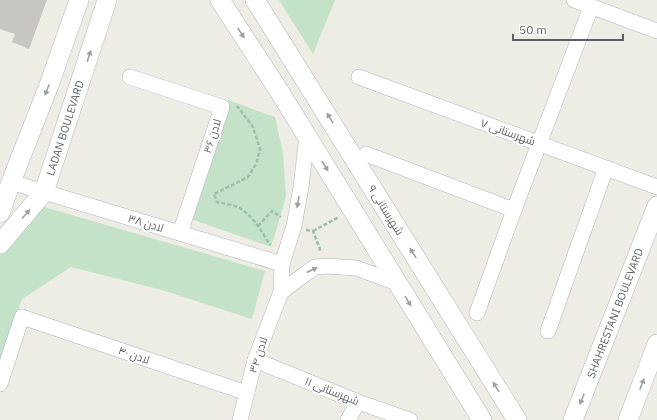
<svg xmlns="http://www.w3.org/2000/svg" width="657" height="420" viewBox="0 0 657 420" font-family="'IBM Plex Sans',Cairo,sans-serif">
<rect width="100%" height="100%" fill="#edece5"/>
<g fill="#c4e2c7">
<polygon points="279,0 335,0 313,54"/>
<polygon points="228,100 275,117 283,153 286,197 271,247 188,218"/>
<polygon points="44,207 265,271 252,319 162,290 71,267 22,299 0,360 0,252 7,240"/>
</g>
<polygon fill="#c9c6c1" points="0,0 47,0 29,49 12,42 15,34 0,29"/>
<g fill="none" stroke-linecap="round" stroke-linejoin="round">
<defs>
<g id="minor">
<polyline points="574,0 657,31"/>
<polyline points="130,77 222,107 180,233"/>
<polyline points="359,77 657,187"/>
<polyline points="366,154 514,210"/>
<polyline points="11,182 282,264"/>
<polyline points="281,292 305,274 315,267 327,266 356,268 397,283"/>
<polyline points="477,313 514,210 591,7"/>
<polyline points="548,331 606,168"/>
<polyline points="255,360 358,402 410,420"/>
<polyline points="0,384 22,317 247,393"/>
<polyline points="240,420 255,360 281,292 282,264 294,226 301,187 307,136"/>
<polyline points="348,420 358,402"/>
</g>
<g id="tertiary">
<polyline points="220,0 281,94 482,420"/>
<polyline points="255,0 517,420"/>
<polyline points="0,213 11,182 49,85 79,0"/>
<polyline points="0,244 44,192 107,0"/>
<polyline points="573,420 657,206"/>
<polyline points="628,420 657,344"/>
</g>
</defs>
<use href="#minor" stroke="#b2b4b8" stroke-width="16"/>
<use href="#tertiary" stroke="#b2b4b8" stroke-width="20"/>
<g stroke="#9cc0aa" stroke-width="2.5" stroke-dasharray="4 2" stroke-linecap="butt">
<path d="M236 107H238L253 127 260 149 256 164 248 177 214 194 217 202C222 203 227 204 232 205 250 210 261 230 270 245"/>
<polyline points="258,226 272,211 281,217"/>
<polyline points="306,230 313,231 321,252"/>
<polyline points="313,231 339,217"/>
</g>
<use href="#minor" stroke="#fff" stroke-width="15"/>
<use href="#tertiary" stroke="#fff" stroke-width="19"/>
</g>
<defs><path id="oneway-solid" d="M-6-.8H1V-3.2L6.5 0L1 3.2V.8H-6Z"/></defs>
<g fill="#9e9fa1">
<use href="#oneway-solid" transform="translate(241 33) rotate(57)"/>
<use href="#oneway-solid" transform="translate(89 56) rotate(-72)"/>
<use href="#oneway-solid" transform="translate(47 90) rotate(111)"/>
<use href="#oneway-solid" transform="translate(330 118) rotate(-122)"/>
<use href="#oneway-solid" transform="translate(325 166) rotate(58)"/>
<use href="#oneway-solid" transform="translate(298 202) rotate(100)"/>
<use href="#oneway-solid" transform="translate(26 214) rotate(-49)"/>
<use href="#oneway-solid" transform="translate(413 253) rotate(-122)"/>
<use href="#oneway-solid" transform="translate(312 270) rotate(-25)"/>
<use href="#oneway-solid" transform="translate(408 301) rotate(58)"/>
<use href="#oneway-solid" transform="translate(642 384) rotate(-69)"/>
<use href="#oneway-solid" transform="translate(496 387) rotate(-122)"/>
<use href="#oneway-solid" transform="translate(582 399) rotate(111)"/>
</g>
<g text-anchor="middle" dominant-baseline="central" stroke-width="4" stroke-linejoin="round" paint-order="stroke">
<g font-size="11" fill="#5d5f63" stroke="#fff">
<text transform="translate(65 128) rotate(-72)">LADAN BOULEVARD</text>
<text transform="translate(508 132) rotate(20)">شهرستانی ۷</text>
<text transform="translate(212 136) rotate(-72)">لادن ۳۶</text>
<text transform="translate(386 210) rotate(58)">شهرستانی ۹</text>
<text transform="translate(146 223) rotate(17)">لادن ۳۸</text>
<text transform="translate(615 313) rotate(-69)">SHAHRESTANI BOULEVARD</text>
<text transform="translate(134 355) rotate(19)">لادن ۴۰</text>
<text transform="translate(258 355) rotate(-72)">لادن ۳۴</text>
<text transform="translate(332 391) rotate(22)">شهرستانی ۱۱</text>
</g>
</g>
<path d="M513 34v6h110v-6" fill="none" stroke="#5d5f63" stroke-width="2"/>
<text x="519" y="34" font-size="12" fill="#5d5f63" stroke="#ffffff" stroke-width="3" paint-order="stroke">50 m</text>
</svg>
